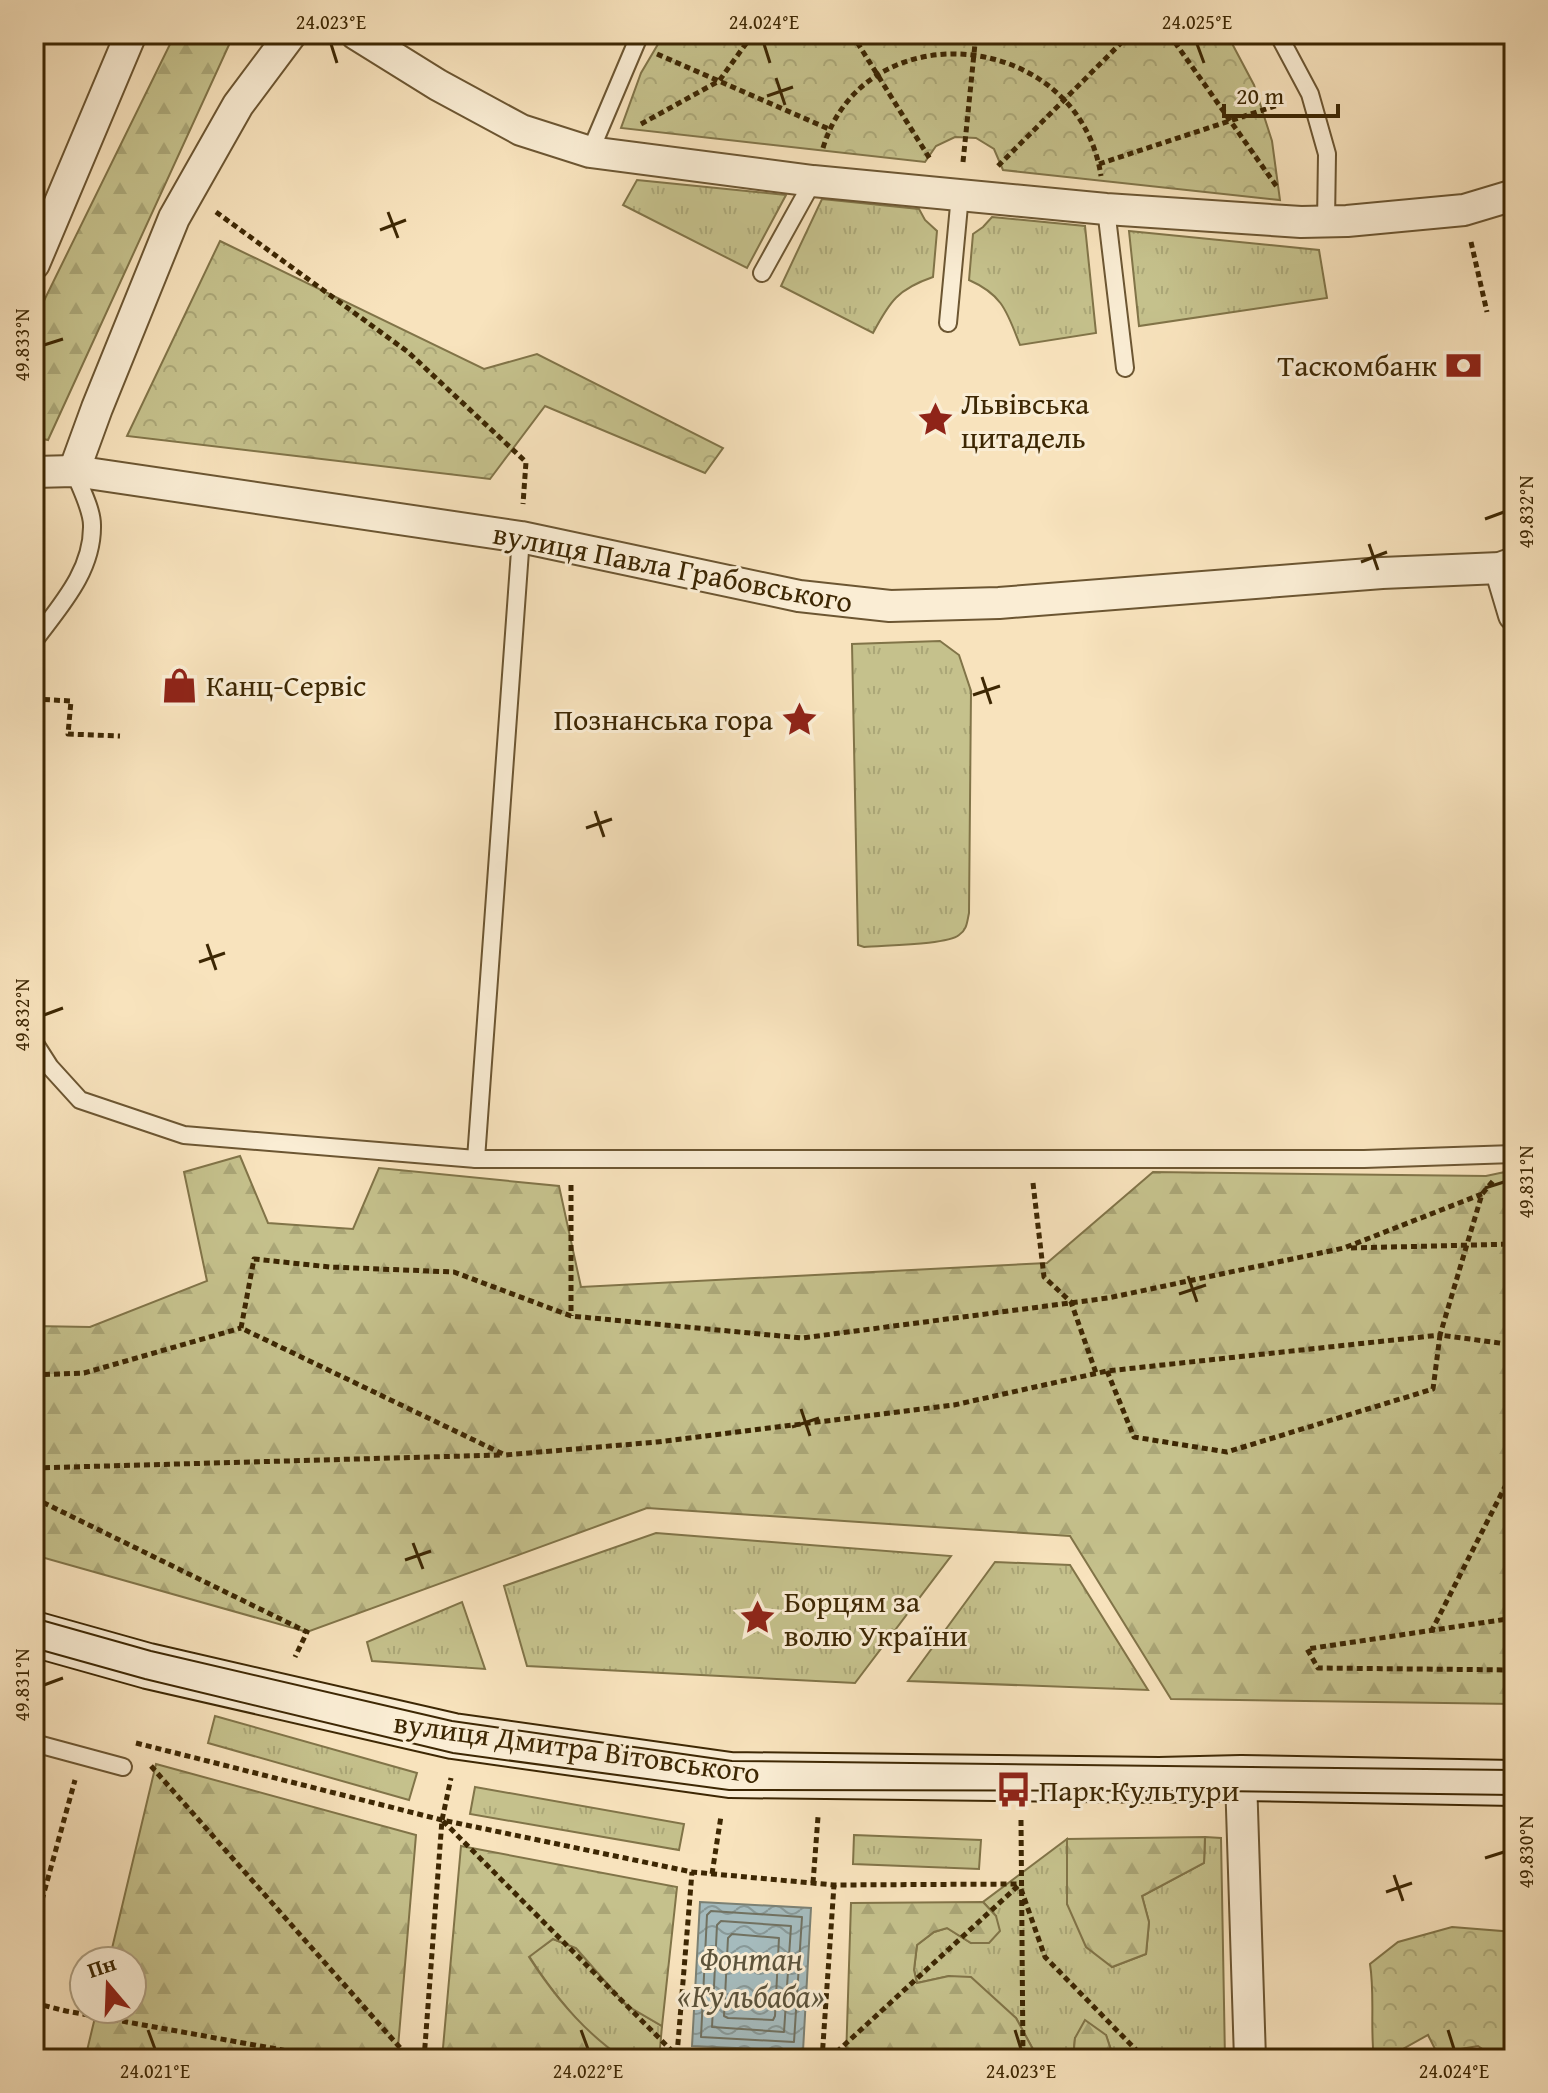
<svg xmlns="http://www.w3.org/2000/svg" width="1548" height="2093" viewBox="0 0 1548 2093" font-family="'Gentium Book Plus',serif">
<defs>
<pattern id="grass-tufts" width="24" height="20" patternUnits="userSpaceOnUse" patternTransform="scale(2)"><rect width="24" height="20" fill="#c5c18c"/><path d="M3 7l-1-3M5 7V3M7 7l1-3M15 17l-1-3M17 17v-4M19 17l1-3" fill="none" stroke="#aaa677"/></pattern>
<pattern id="forest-firs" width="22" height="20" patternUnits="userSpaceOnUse" patternTransform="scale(2)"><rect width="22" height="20" fill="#c5c18c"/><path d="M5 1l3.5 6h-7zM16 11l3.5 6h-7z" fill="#aaa677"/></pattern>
<pattern id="park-crowns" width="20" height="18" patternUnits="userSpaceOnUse" patternTransform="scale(2)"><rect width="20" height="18" fill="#c5c18c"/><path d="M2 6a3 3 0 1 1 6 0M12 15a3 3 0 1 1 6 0" fill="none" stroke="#aaa677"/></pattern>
<pattern id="water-waves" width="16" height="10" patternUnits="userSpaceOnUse" patternTransform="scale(2)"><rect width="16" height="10" fill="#a5bbbd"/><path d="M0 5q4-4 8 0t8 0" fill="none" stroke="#889897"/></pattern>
</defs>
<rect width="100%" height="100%" fill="#f8e3bd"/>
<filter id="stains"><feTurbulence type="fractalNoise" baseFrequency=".0025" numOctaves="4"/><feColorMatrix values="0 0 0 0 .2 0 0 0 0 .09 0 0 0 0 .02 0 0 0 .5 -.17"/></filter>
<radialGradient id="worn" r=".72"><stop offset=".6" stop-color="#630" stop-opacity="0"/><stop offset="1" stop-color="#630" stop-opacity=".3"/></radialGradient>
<g fill="url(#grass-tufts)" stroke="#817448" stroke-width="2">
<polygon points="637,180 786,195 747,268 623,205"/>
<path d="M822 199 919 209 925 220 937 231 933 277C898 289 890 301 873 333L781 286Z"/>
<path d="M992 217 1085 226 1096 333 1020 345C1007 312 1003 295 969 280L973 234 983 227Z"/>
<polygon points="1129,231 1319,250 1327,298 1139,326"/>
<path d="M940 641 959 655 971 691 969 913C967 922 967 930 959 935 947 945 883 945 864 947L858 945 852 644Z"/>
<polygon points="656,1533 951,1556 855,1683 527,1666 504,1586"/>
<polygon points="995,1562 1070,1565 1148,1690 908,1681"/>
<polygon points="462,1602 485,1669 372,1661 367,1642"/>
<polygon points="215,1716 417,1773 409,1800 208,1743"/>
<polygon points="475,1787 684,1824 679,1850 470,1814"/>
<polygon points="854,1835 981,1840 979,1869 853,1864"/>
<polygon points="1205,1837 1221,1838 1225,2059 1114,2059 1106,2035 1075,2038 1073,2059 1042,2059 1035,2053 1016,2018 949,1976 917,1983 914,1970 917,1945 934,1932 947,1928 971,1943 996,1916 983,1902 1067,1839 1067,1904 1112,1967 1146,1954 1149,1922 1142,1896 1204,1863"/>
<path d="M553 1939 576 1948 626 2005 662 2026 659 2059C648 2059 631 2062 621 2057 591 2043 547 1985 529 1956Z"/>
</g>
<g fill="url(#forest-firs)" stroke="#817448" stroke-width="2">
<polygon points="175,34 234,34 48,440 34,437 34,321"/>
<polygon points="240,1156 268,1223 353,1229 379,1168 559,1186 581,1287 1047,1263 1153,1172 1486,1176 1514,1170 1514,1704 1171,1699 1070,1536 647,1508 307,1632 34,1555 34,1326 90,1327 207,1281 184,1172"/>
<polygon points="156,1764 416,1835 397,2059 85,2059 97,2009 132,2009 132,1961 109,1961"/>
<polygon points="1205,1837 1204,1863 1142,1896 1149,1922 1146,1954 1112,1967 1086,1947 1067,1904 1067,1839"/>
<path d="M461 1846 677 1887 662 2026 626 2005 576 1948 553 1939 529 1957C554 1996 585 2033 624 2059H442Z"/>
<polygon points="983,1902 996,1916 1000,1931 989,1943 971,1943 947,1928 934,1932 917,1945 914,1970 917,1983 949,1976 971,1977 1016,2018 1035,2053 1042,2059 846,2059 851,1903"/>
<polygon points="1085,2020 1106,2035 1114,2059 1073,2059 1075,2038"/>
</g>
<g fill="url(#park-crowns)" stroke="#817448" stroke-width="2">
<polygon points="664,34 1227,34 1254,85 1272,141 1280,200 1003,170 994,149 976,138 955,137 936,146 925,162 621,128 641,73"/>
<polygon points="220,241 484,369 537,354 723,448 705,473 545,406 490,479 127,436"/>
<path d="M1452 1927 1514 1932V2059L1494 2057 1478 2046 1437 2053 1428 2035 1385 2059H1374C1370 2027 1375 1996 1370 1964L1398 1942Z"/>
</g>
<polygon fill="url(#water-waves)" stroke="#7b8073" stroke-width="2" points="700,1902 811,1908 803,2051 692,2046"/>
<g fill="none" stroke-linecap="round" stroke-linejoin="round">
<g stroke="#717160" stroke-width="2">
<polygon points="711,1911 802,1917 794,2042 701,2037 707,1915"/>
<polygon points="721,1921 791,1926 784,2032 712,2027 717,1925"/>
<polygon points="732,1934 779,1938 775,2016 773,2020 728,2018 724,2016 728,1938"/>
</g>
<defs>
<g id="service">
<polyline points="1278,34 1310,94 1327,154 1326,222"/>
<polyline points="590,152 640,34"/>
<polyline points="1106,209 1125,368"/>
<polyline points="762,273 813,181"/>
<polyline points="948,323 960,195"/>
<path d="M34 641C60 606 93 571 92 525 92 509 80 487 74 471"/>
<polyline points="34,1042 50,1067 80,1100 184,1135 476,1159 1364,1159 1514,1154"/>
<polyline points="476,1159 521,537"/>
<polyline points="34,1743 123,1767"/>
</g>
<g id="minor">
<polyline points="356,34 438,85 521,130 590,152 813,181 1106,209 1301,222 1347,221 1464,210 1514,195"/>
<polyline points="34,264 131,34"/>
<polyline points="74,471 97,408 174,218 238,105 291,34"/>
<polyline points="34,472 74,471 521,537 799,596 890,606 999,603 1382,573 1500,568 1514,563"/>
<polyline points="1500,568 1514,615"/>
<polyline points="1241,1778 1250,2059"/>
</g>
<polyline id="secondary" points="34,1634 148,1666 453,1736 730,1775 1159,1780 1241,1778 1514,1783"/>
</defs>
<use href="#service" stroke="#6c5632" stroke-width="20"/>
<use href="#minor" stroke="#6c5632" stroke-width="34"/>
<use href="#secondary" stroke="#3d2703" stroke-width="48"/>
<g stroke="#3d2703" stroke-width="5" stroke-dasharray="6 4" stroke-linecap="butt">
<polyline points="852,34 930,159"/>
<polyline points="1169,34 1277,187"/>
<polyline points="657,54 829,129"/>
<polyline points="641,124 719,81 753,34"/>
<path d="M823 148C865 8 1079 30 1101 176"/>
<polyline points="963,162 976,34"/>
<polyline points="1099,164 1284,103"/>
<polyline points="998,166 1130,34"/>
<polyline points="216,212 408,352 526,462 523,504"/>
<polyline points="1471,242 1487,312"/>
<polyline points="34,699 71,701 68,734 120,736"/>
<polyline points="1033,1183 1044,1277 1071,1302 1096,1373"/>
<polyline points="571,1185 571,1316"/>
<polyline points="1482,1194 1344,1248 1108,1298 802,1338 571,1316 454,1272 330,1267 254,1259 241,1328 505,1455 657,1442 954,1405 1107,1371 1440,1335 1482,1194 1493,1181"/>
<polyline points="1351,1248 1514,1244"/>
<polyline points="1514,1280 1514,1292"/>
<polyline points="1107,1371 1134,1437 1227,1452 1433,1389 1440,1335 1514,1345"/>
<polyline points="34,1375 84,1373 241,1328"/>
<polyline points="34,1468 501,1455"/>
<polyline points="34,1498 307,1632 295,1657"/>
<polyline points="1514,1618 1307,1649 1318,1668 1514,1670"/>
<polyline points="1431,1632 1514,1469"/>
<polyline points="136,1743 442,1820 692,1872 834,1885 1020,1884"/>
<polyline points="151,1766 410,2059"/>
<polyline points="1021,1820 1023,2059"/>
<polyline points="443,1821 677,2056"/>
<polyline points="712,1874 721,1816"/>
<polyline points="813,1883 818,1817"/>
<polyline points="1021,1889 1045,1957 1145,2059"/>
<polyline points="34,1929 75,1780"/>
<polyline points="34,2003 66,2011 332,2059"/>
<polyline points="677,2055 692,1872"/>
<polyline points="424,2059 442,1820 451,1778"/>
<polyline points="822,2059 834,1885"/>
<polyline points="829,2059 1019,1885"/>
</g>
<use href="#service" stroke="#faedd4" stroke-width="16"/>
<use href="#minor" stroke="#faedd4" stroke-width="30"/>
<use href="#secondary" stroke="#faedd4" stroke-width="44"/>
<g stroke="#3d2703" stroke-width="2">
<polyline points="34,1618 151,1651 452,1721 732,1761 1514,1770"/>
<polyline points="34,1648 145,1679 453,1753 729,1790 1219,1791 1514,1795"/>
</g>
</g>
<path fill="none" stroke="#3d2703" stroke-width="3" d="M331 44 337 63M764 44 770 63M1197 44 1204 63M776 78 785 105M767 96 793 87M388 212 398 238M380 230 406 220M44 345 63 339M1485 519 1504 512M1369 544 1378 570M1361 562 1387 552M982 677 991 704M973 695 1000 686M595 811 604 837M586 828 612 819M207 944 216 970M199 962 225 953M44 1015 63 1008M1485 1188 1504 1182M1188 1276 1197 1302M1179 1294 1206 1285M801 1409 810 1436M792 1427 819 1418M413 1543 423 1569M405 1560 431 1551M44 1685 63 1678M1485 1858 1504 1852M1394 1875 1403 1901M1386 1892 1412 1883M148 2030 155 2049M581 2030 588 2049M1015 2030 1021 2049M1448 2030 1454 2049"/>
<defs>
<symbol id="bank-bare" viewBox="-9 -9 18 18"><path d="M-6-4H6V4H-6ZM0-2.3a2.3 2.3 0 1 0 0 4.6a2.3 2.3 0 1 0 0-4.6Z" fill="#8f2418" stroke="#faedd4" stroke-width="2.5" paint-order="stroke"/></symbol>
<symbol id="sight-bare" viewBox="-9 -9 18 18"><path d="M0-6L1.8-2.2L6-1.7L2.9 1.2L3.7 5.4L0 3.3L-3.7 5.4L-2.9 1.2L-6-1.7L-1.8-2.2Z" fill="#8f2418" stroke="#faedd4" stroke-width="2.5" paint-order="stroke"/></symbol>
<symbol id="shop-bare" viewBox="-9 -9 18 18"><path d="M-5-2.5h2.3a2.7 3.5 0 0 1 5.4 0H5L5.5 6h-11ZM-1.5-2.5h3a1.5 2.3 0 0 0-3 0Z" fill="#8f2418" stroke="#faedd4" stroke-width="2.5" paint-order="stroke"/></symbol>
<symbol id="bus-bare" viewBox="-9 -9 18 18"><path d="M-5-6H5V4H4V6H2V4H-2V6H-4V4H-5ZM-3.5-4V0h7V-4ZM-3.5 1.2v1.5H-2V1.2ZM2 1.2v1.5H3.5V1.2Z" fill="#8f2418" stroke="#faedd4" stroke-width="2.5" paint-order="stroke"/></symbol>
</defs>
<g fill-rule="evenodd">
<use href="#bank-bare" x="1438" y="340" width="51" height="51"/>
<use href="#sight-bare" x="910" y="394" width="51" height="51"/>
<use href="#shop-bare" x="154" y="660" width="51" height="51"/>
<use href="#sight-bare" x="774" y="694" width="51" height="51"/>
<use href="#sight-bare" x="732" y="1592" width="51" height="51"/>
<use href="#bus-bare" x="988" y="1764" width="51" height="51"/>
</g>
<g text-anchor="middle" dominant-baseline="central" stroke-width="6" stroke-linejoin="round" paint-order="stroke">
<g font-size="30" fill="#3d2703" stroke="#faedd4" text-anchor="start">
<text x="1437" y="365" text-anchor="end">Таскомбанк</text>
<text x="961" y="403">Львівська<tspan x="961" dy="34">цитадель</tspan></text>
<text x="206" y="685">Канц-Сервіс</text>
<text x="773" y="719" text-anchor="end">Познанська гора</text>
<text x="784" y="1601">Борцям за<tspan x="784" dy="34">волю України</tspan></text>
<text x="1039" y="1790">Парк Культури</text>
</g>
<g font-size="30" fill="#3d2703" stroke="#faedd4">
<text transform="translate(673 567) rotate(11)">вулиця Павла Грабовського</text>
<text transform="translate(577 1747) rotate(8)">вулиця Дмитра Вітовського</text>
</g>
<g font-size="32" font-style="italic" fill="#5c533b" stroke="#faedd4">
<text x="751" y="1958">Фонтан<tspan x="751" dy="37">«Кульбаба»</tspan></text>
</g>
</g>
<rect width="1548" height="2093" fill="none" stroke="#f8e3bd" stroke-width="88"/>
<g transform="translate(108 1985) rotate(341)"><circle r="38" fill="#faedd4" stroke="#ae9e80" stroke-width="2"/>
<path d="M0-6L14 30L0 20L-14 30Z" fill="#8f2418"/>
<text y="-12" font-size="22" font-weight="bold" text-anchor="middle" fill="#3d2703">Пн</text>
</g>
<path d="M1224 104v12h114v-12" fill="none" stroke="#3d2703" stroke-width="4"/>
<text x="1236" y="104" font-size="24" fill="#3d2703" stroke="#faedd4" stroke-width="6" paint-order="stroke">20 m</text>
<rect x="44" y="44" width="1460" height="2005" fill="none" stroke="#3d2703" stroke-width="3"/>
<g font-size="20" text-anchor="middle" fill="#3d2703">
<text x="331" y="29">24.023°E</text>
<text x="764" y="29">24.024°E</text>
<text x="1197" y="29">24.025°E</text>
<text transform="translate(22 345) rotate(-90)" y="7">49.833°N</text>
<text transform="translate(1526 512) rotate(-90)" y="7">49.832°N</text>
<text transform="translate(22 1015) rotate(-90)" y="7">49.832°N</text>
<text transform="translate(1526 1182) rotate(-90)" y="7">49.831°N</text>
<text transform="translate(22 1685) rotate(-90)" y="7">49.831°N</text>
<text transform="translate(1526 1852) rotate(-90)" y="7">49.830°N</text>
<text x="155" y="2078">24.021°E</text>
<text x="588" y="2078">24.022°E</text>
<text x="1021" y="2078">24.023°E</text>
<text x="1454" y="2078">24.024°E</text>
</g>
<rect width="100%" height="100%" filter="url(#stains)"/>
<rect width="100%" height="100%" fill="url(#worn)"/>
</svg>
